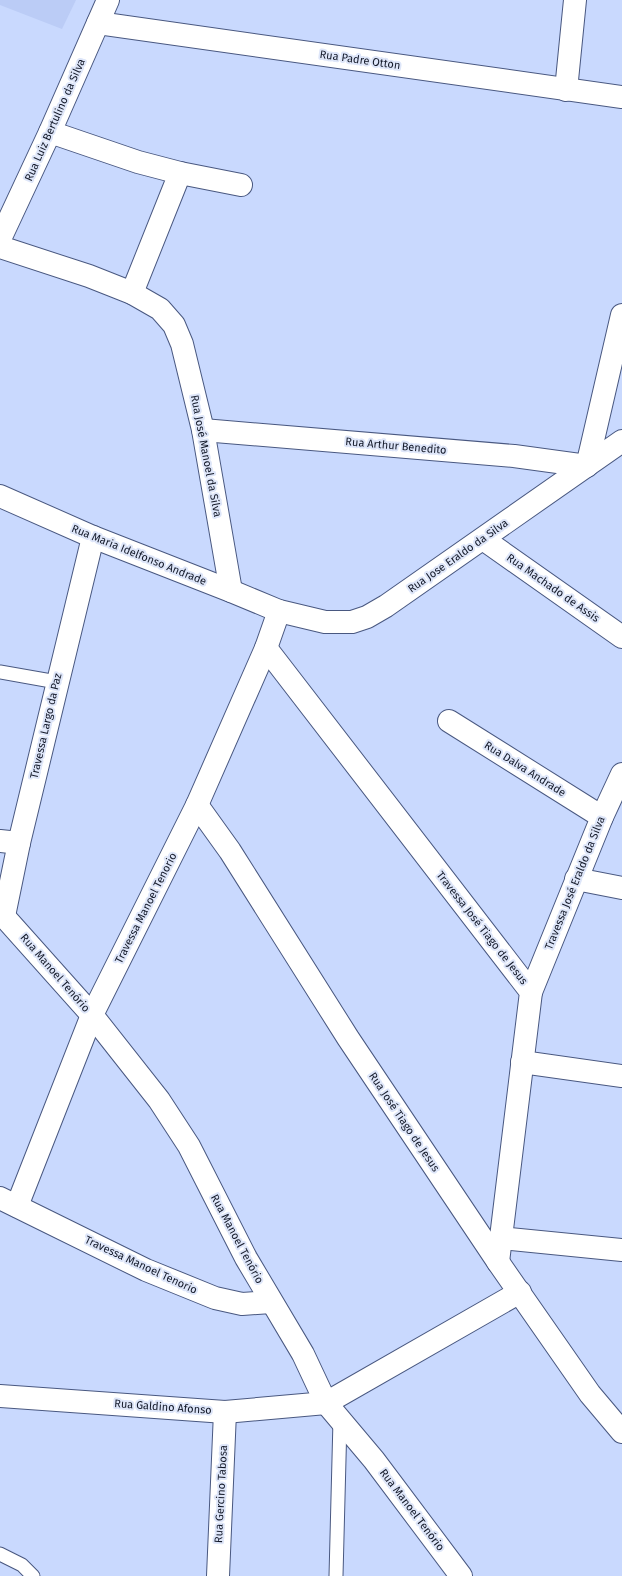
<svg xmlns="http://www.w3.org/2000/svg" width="622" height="1576" viewBox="0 0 622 1576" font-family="'Fira Sans',sans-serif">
<rect width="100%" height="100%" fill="#c9d9fe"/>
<polygon fill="#bbccf6" points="0,0 76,0 62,29 0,5"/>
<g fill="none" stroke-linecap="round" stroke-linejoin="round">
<defs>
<g id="service">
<polyline points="0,672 57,682"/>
<polyline points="0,1554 22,1565 33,1576"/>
<polyline points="336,1576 340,1420"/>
</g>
<g id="minor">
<polyline points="98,23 622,97"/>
<polyline points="566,90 575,0"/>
<polyline points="50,132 138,162 180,173 241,185"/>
<polyline points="0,239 50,132 108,0"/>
<polyline points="0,247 89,276 132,293 160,309 174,325 182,344 203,430 231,591"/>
<polyline points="132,293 180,173"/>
<polyline points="203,430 514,456 587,466 622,315"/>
<polyline points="0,496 93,537 231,591 279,611 325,622 352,622 367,617 386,606 622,441"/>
<polyline points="483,539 622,637"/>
<polyline points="266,648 531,992 498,1262"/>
<polyline points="449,721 602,817"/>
<polyline points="197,805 230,851 348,1038 498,1262 590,1394 622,1432"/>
<polyline points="0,841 19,843"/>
<polyline points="576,879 622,888"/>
<polyline points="0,912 92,1015 159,1100 189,1146 246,1258 303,1354 326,1403 374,1460 461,1576"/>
<polyline points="4,916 19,843 93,537"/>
<polyline points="531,992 602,817 622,774"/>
<polyline points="522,1062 622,1076"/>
<polyline points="0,1198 146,1270 215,1298 242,1304 271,1302"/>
<polyline points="17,1206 92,1015 197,805 266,648 279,611"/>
<polyline points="500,1238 622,1250"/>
<polyline points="0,1396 225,1412 326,1403 520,1292"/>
<polyline points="218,1576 225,1412"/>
</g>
</defs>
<use href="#service" stroke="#495880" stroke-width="15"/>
<use href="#minor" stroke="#495880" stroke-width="24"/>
<use href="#service" stroke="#fff" stroke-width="13"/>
<use href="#minor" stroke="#fff" stroke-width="22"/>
</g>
<g text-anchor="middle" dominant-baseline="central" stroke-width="4" stroke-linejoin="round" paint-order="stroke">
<g font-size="11" fill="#131929" stroke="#dee6f9">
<text transform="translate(360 60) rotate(8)">Rua Padre Otton</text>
<text transform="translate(55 120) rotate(-66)">Rua Luiz Bertulino da Silva</text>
<text transform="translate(396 446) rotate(5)">Rua Arthur Benedito</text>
<text transform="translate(206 456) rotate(79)">Rua José Manoel da Silva</text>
<text transform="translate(139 555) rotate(22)">Rua Maria Idelfonso Andrade</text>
<text transform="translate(458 556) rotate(-35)">Rua Jose Eraldo da Silva</text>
<text transform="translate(553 588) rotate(35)">Rua Machado de Assis</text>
<text transform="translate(46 726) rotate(-77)">Travessa Largo da Paz</text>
<text transform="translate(525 769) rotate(32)">Rua Dalva Andrade</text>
<text transform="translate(575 883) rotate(-68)">Travessa José Eraldo da Silva</text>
<text transform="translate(146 908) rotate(-63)">Travessa Manoel Tenorio</text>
<text transform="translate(482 928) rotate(52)">Travessa José Tiago de Jesus</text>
<text transform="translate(55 973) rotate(49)">Rua Manoel Tenório</text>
<text transform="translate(404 1122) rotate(56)">Rua José Tiago de Jesus</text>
<text transform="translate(237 1239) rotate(62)">Rua Manoel Tenório</text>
<text transform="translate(141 1265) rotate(25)">Travessa Manoel Tenorio</text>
<text transform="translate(163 1407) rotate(4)">Rua Galdino Afonso</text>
<text transform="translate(221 1494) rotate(-87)">Rua Gercino Tabosa</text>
<text transform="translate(412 1510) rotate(53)">Rua Manoel Tenório</text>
</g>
</g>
</svg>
